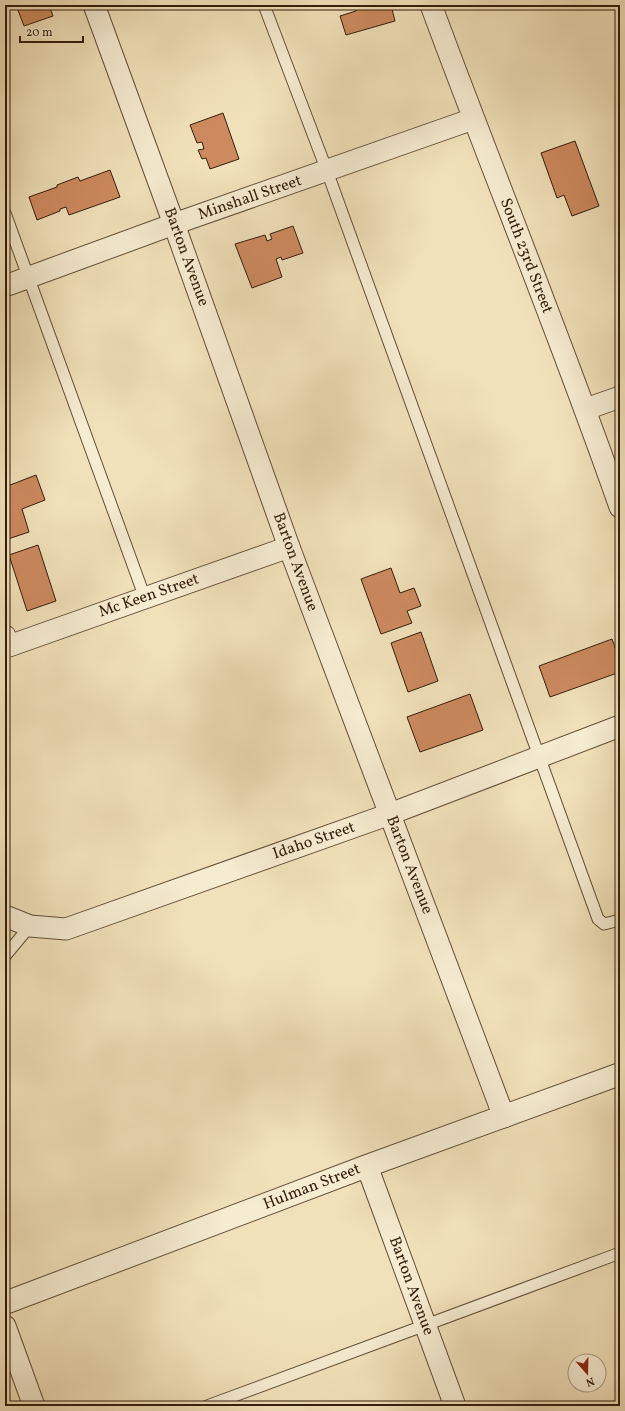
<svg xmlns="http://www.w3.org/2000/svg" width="625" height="1411" viewBox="0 0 625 1411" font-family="Vollkorn,serif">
<rect width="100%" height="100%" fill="#f1e1ba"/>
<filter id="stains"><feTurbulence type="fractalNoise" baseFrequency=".005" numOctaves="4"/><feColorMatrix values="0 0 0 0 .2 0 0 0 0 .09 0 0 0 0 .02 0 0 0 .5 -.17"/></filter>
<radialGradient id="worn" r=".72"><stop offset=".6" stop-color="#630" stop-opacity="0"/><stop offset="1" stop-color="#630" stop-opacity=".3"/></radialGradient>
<g fill="#cd8a5f" stroke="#321d0c">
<polygon points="16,5 49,5 53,16 24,26"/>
<polygon points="354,5 391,5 395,21 346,35 340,16 356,11"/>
<polygon points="223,113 239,159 210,169 206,158 202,159 198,150 204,149 202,142 197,143 190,125"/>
<polygon points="575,141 599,206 572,216 564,195 557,198 541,153"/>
<polygon points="110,170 120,197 69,215 66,207 60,209 60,211 37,220 29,197 57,187 57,185 78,177 80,181"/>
<polygon points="293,226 303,253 282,260 281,257 276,259 282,277 252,288 235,244 265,235 267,241 272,239 270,234"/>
<polygon points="36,475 45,500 22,509 29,532 5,540 5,487"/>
<polygon points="38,545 56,601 27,611 9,555"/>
<polygon points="391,568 400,593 414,588 421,606 407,611 412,623 381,634 361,579"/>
<polygon points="421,632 438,681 408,692 391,643"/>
<polygon points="612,639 620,661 620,672 550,697 539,666"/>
<polygon points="470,694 483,730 420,752 407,717"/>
</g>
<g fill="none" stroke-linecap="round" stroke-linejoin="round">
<defs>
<g id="service">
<polyline points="264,5 327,171 598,919 604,924 620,920"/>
<polyline points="5,213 145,598"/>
<polyline points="5,956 30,926"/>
<polyline points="207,1406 620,1253"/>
</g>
<g id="minor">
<polyline points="94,5 174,224 289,547 504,1117"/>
<path d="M431 5C493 173 561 338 620 507"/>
<polyline points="5,286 174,224 473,119"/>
<polyline points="586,409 620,397"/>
<polyline points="5,636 9,646 289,547"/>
<polyline points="5,916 30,926 66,929 390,814 620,726"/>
<polyline points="367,1166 455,1406"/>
<polyline points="5,1326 34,1406"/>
</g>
<polyline id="tertiary" points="5,1303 367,1166 620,1074"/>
</defs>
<use href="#service" stroke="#624e38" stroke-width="13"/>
<use href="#minor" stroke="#624e38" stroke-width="23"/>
<use href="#tertiary" stroke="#624e38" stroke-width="24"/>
<use href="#service" stroke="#f6ecd2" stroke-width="11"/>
<use href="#minor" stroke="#f6ecd2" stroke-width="21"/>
<use href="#tertiary" stroke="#f6ecd2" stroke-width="22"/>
</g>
<g text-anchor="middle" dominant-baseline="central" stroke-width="3" stroke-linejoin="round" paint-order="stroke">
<g font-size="16" fill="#321d0c" stroke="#f6ecd2">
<text transform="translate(250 198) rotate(-19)">Minshall Street</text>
<text transform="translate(526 256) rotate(69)">South 23rd Street</text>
<text transform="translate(186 257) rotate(70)">Barton Avenue</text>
<text transform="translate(295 562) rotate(70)">Barton Avenue</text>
<text transform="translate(149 596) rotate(-19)">Mc Keen Street</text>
<text transform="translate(314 841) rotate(-19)">Idaho Street</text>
<text transform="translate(409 865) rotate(69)">Barton Avenue</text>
<text transform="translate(312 1187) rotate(-21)">Hulman Street</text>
<text transform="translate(411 1286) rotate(70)">Barton Avenue</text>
</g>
</g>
<rect width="625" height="1411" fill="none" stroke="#f1e1ba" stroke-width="20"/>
<rect x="6" y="6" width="613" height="1399" fill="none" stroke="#321d0c" stroke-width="2"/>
<rect x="10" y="10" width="605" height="1391" fill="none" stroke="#321d0c"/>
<g transform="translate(587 1373) rotate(160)"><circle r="19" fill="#f6ecd2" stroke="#a89983"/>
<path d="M0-3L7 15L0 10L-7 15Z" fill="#8f2418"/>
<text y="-6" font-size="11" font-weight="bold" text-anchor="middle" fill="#321d0c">N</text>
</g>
<path d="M20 36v6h63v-6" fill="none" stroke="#321d0c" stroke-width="2"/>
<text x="26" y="36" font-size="12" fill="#321d0c" stroke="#f6ecd2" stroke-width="3" paint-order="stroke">20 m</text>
<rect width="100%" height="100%" filter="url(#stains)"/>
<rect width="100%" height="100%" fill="url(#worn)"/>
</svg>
